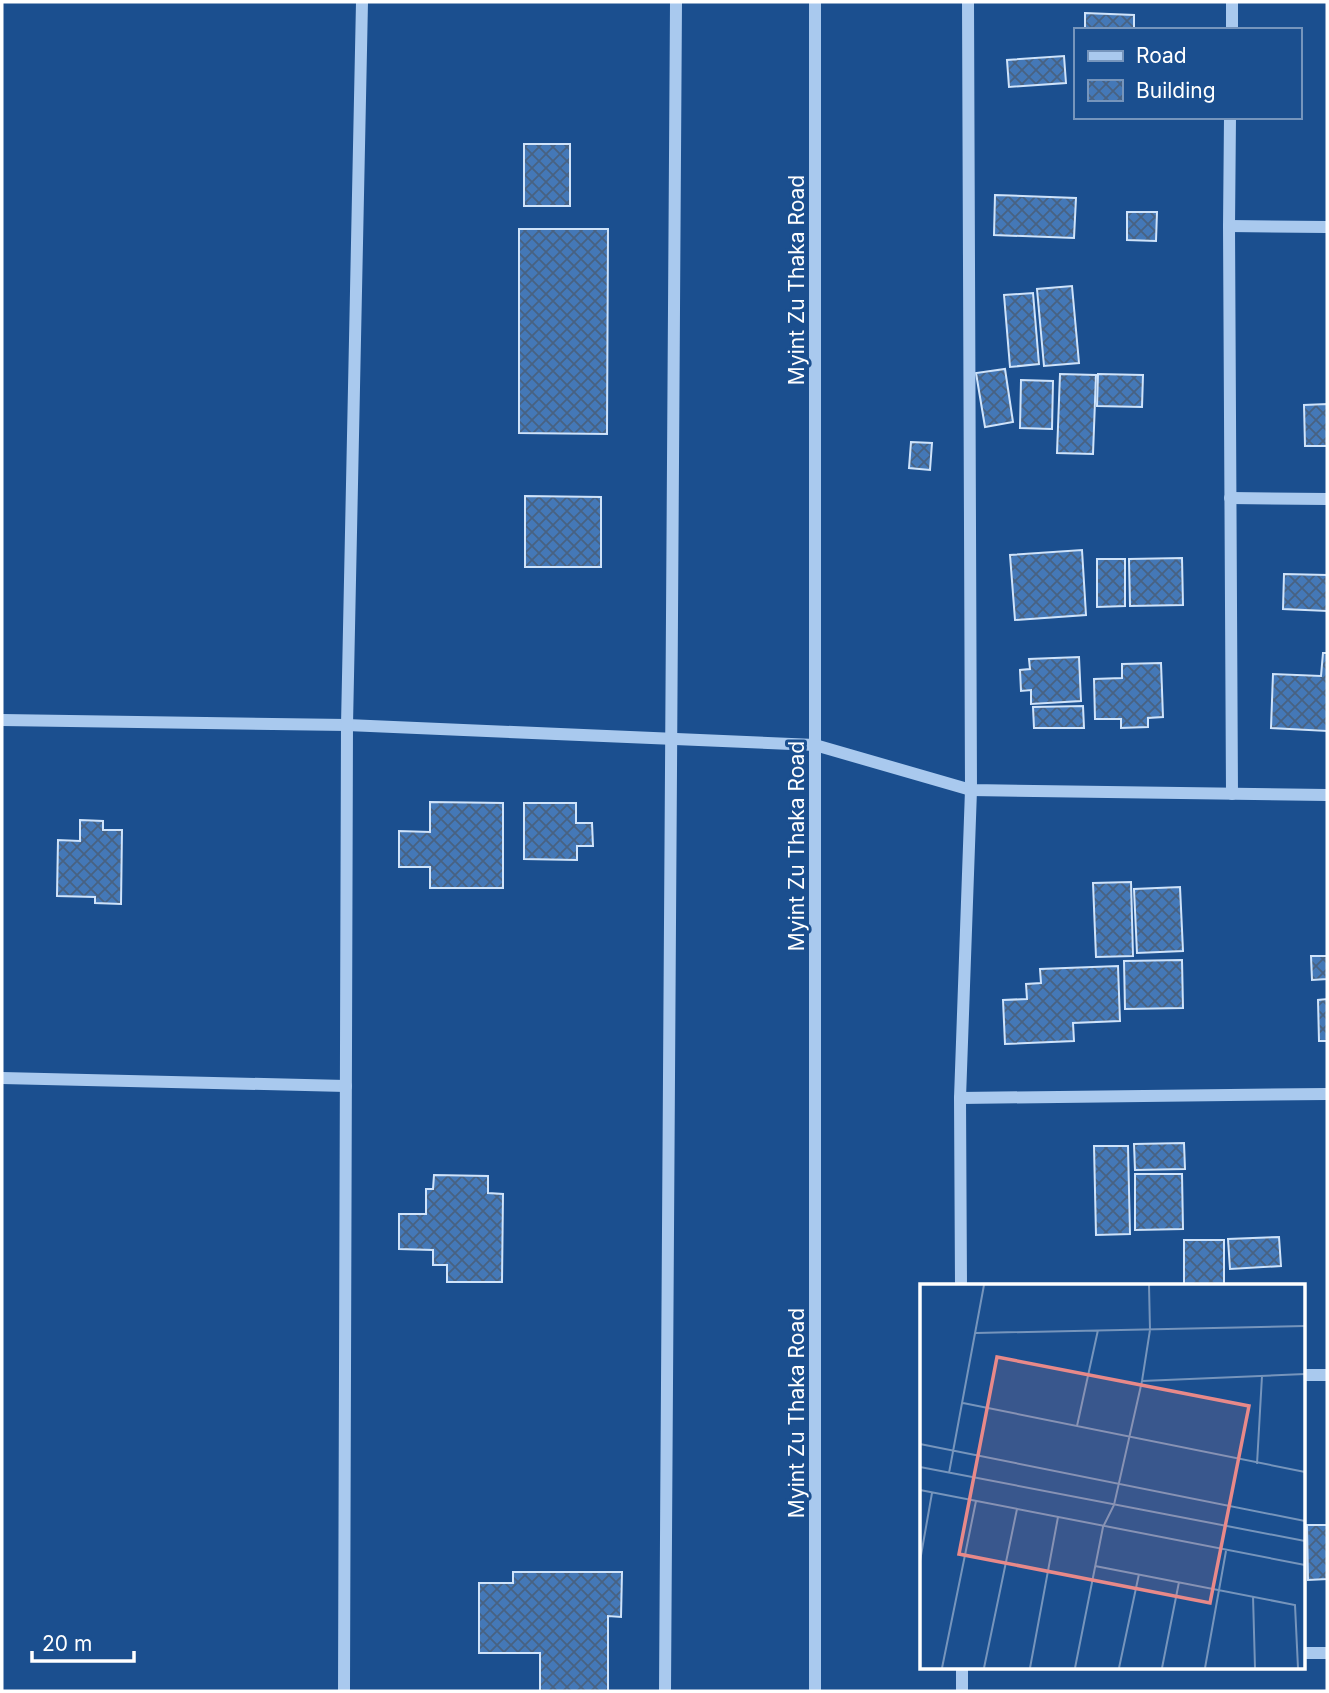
<svg xmlns="http://www.w3.org/2000/svg" width="1329" height="1693" viewBox="0 0 1329 1693" font-family="Inter,sans-serif">
<defs>
<pattern id="building-cross-hatch" width="8" height="8" patternUnits="userSpaceOnUse" patternTransform="scale(1.75)"><rect width="8" height="8" fill="#4478b7"/><path d="M0 0l8 8M0 8l8-8" fill="none" stroke="#486282"/></pattern>
</defs>
<rect width="100%" height="100%" fill="#1b4f8f"/>
<g fill="url(#building-cross-hatch)" stroke="#cfe3fa" stroke-width="2">
<polygon points="1085,13 1134,15 1134,30 1085,30"/>
<polygon points="1064,56 1066,83 1009,87 1007,60"/>
<rect x="524" y="144" width="46" height="62"/>
<polygon points="995,195 1076,198 1074,238 994,235"/>
<polygon points="1127,212 1157,212 1156,241 1127,240"/>
<polygon points="519,229 608,229 607,434 519,433"/>
<polygon points="1072,286 1079,363 1044,366 1037,289"/>
<polygon points="1033,293 1039,364 1010,367 1004,295"/>
<polygon points="1005,369 1013,422 985,427 976,373"/>
<polygon points="1060,374 1096,375 1093,454 1057,453"/>
<polygon points="1098,374 1143,375 1142,407 1097,406"/>
<polygon points="1021,380 1053,381 1052,429 1020,428"/>
<polygon points="1327,404 1327,446 1305,446 1304,405"/>
<polygon points="911,442 932,443 930,470 909,468"/>
<polygon points="525,496 601,497 601,567 525,567"/>
<polygon points="1082,550 1086,615 1015,620 1010,555"/>
<polygon points="1182,558 1183,605 1130,606 1129,559"/>
<polygon points="1097,559 1125,559 1125,606 1097,607"/>
<polygon points="1284,574 1327,575 1327,611 1283,609"/>
<polygon points="1323,653 1327,653 1327,731 1271,728 1273,674 1321,676"/>
<polygon points="1079,657 1081,701 1031,704 1031,690 1021,691 1020,670 1030,669 1029,659"/>
<polygon points="1161,663 1163,717 1148,718 1148,727 1121,728 1121,719 1095,719 1094,679 1122,678 1122,664"/>
<polygon points="1083,706 1084,728 1034,728 1033,707"/>
<polygon points="430,802 503,803 503,888 430,888 430,867 399,867 399,831 430,832"/>
<polygon points="524,803 576,803 576,823 592,823 593,846 577,846 577,860 524,859"/>
<polygon points="80,820 103,821 103,830 122,830 121,904 95,903 95,897 57,896 58,840 80,841"/>
<polygon points="1131,882 1133,956 1096,957 1093,883"/>
<polygon points="1180,887 1183,951 1137,953 1134,889"/>
<polygon points="1311,956 1327,956 1327,979 1312,980"/>
<polygon points="1182,960 1183,1008 1125,1009 1124,961"/>
<polygon points="1118,966 1120,1021 1073,1023 1074,1041 1005,1044 1003,1000 1027,999 1026,984 1041,983 1040,969"/>
<polygon points="1327,999 1327,1041 1319,1041 1318,1000"/>
<polygon points="1184,1143 1185,1169 1135,1170 1134,1144"/>
<polygon points="1094,1146 1128,1146 1130,1234 1096,1235"/>
<polygon points="1135,1174 1182,1174 1183,1229 1135,1230"/>
<polygon points="434,1175 488,1176 488,1193 503,1194 502,1282 447,1282 447,1265 433,1265 433,1250 399,1249 399,1214 426,1214 426,1189 433,1189"/>
<polygon points="1279,1237 1281,1266 1230,1269 1228,1239"/>
<rect x="1184" y="1240" width="40" height="45"/>
<polygon points="1307,1525 1327,1525 1327,1579 1308,1580"/>
<polygon points="513,1572 622,1572 621,1617 608,1616 608,1691 540,1691 540,1653 479,1653 479,1583 513,1583"/>
</g>
<g fill="none" stroke-linecap="round" stroke-linejoin="round">
<g stroke="#a9c9ee" stroke-width="12">
<polyline points="1232,30 1232,2"/>
<polyline points="1230,117 1229,226 1232,794"/>
<polyline points="1229,226 1327,227"/>
<polyline points="1230,498 1327,499"/>
<polyline points="2,720 347,725 815,745 971,790 1327,795"/>
<polyline points="2,1078 346,1086"/>
<polyline points="960,1098 1327,1094"/>
<polyline points="961,1285 960,1098 971,790 968,2"/>
<polyline points="1303,1375 1327,1375"/>
<polyline points="1303,1653 1327,1653"/>
<polyline points="962,1667 962,1691"/>
<polyline points="344,1691 347,725 362,2"/>
<polyline points="665,1691 676,2"/>
<polyline points="815,1691 815,2"/>
</g>
</g>
<g text-anchor="middle" dominant-baseline="central" stroke-width="6" stroke-linejoin="round" paint-order="stroke">
<g font-size="21" fill="#fff" stroke="#1b4f8f">
<text transform="translate(796 280) rotate(-90)">Myint Zu Thaka Road</text>
<text transform="translate(796 846) rotate(-90)">Myint Zu Thaka Road</text>
<text transform="translate(796 1413) rotate(-90)">Myint Zu Thaka Road</text>
</g>
</g>
<g transform="translate(920 1284)">
<rect width="385" height="385" fill="#1b4f8f"/>
<path fill="none" stroke="#7695bc" stroke-width="2" d="M56 49 385 42M222 97 385 90M43 119 385 188M157 142 178 46M0 160 385 237M337 180 342 92M0 183 385 257M29 189 64 1M0 206 385 281M0 277 12 209M175 282 375 321 378 384M333 312 335 384M22 384 56 217M64 384 97 225M110 384 138 233M155 384 183 243 194 221 222 97 230 46 229 1M199 384 219 290M242 384 259 298M285 384 306 267"/>
<path fill="#e88989" fill-opacity="0.15" stroke="#e88989" stroke-width="3.5" d="M77 73 329 122 290 319 39 270Z"/>
<rect width="385" height="385" fill="none" stroke="#fff" stroke-width="3.5"/>
</g>
<rect width="1329" height="1693" fill="none" stroke="#ffffff" stroke-width="7"/>
<rect x="1074" y="28" width="228" height="91" fill="#1b4f8f" stroke="#7695bc" stroke-width="2"/>
<rect x="1088" y="51" width="35" height="10" fill="#a9c9ee" stroke="#7695bc" stroke-width="2"/>
<text x="1136" y="63" font-size="21" fill="#ffffff">Road</text>
<rect x="1088" y="80" width="35" height="21" fill="url(#building-cross-hatch)" stroke="#7695bc" stroke-width="2"/>
<text x="1136" y="98" font-size="21" fill="#ffffff">Building</text>
<path d="M32 1651v10h102v-10" fill="none" stroke="#ffffff" stroke-width="3.5"/>
<text x="42" y="1651" font-size="21" fill="#ffffff" stroke="#1b4f8f" stroke-width="5" paint-order="stroke">20 m</text>
</svg>
